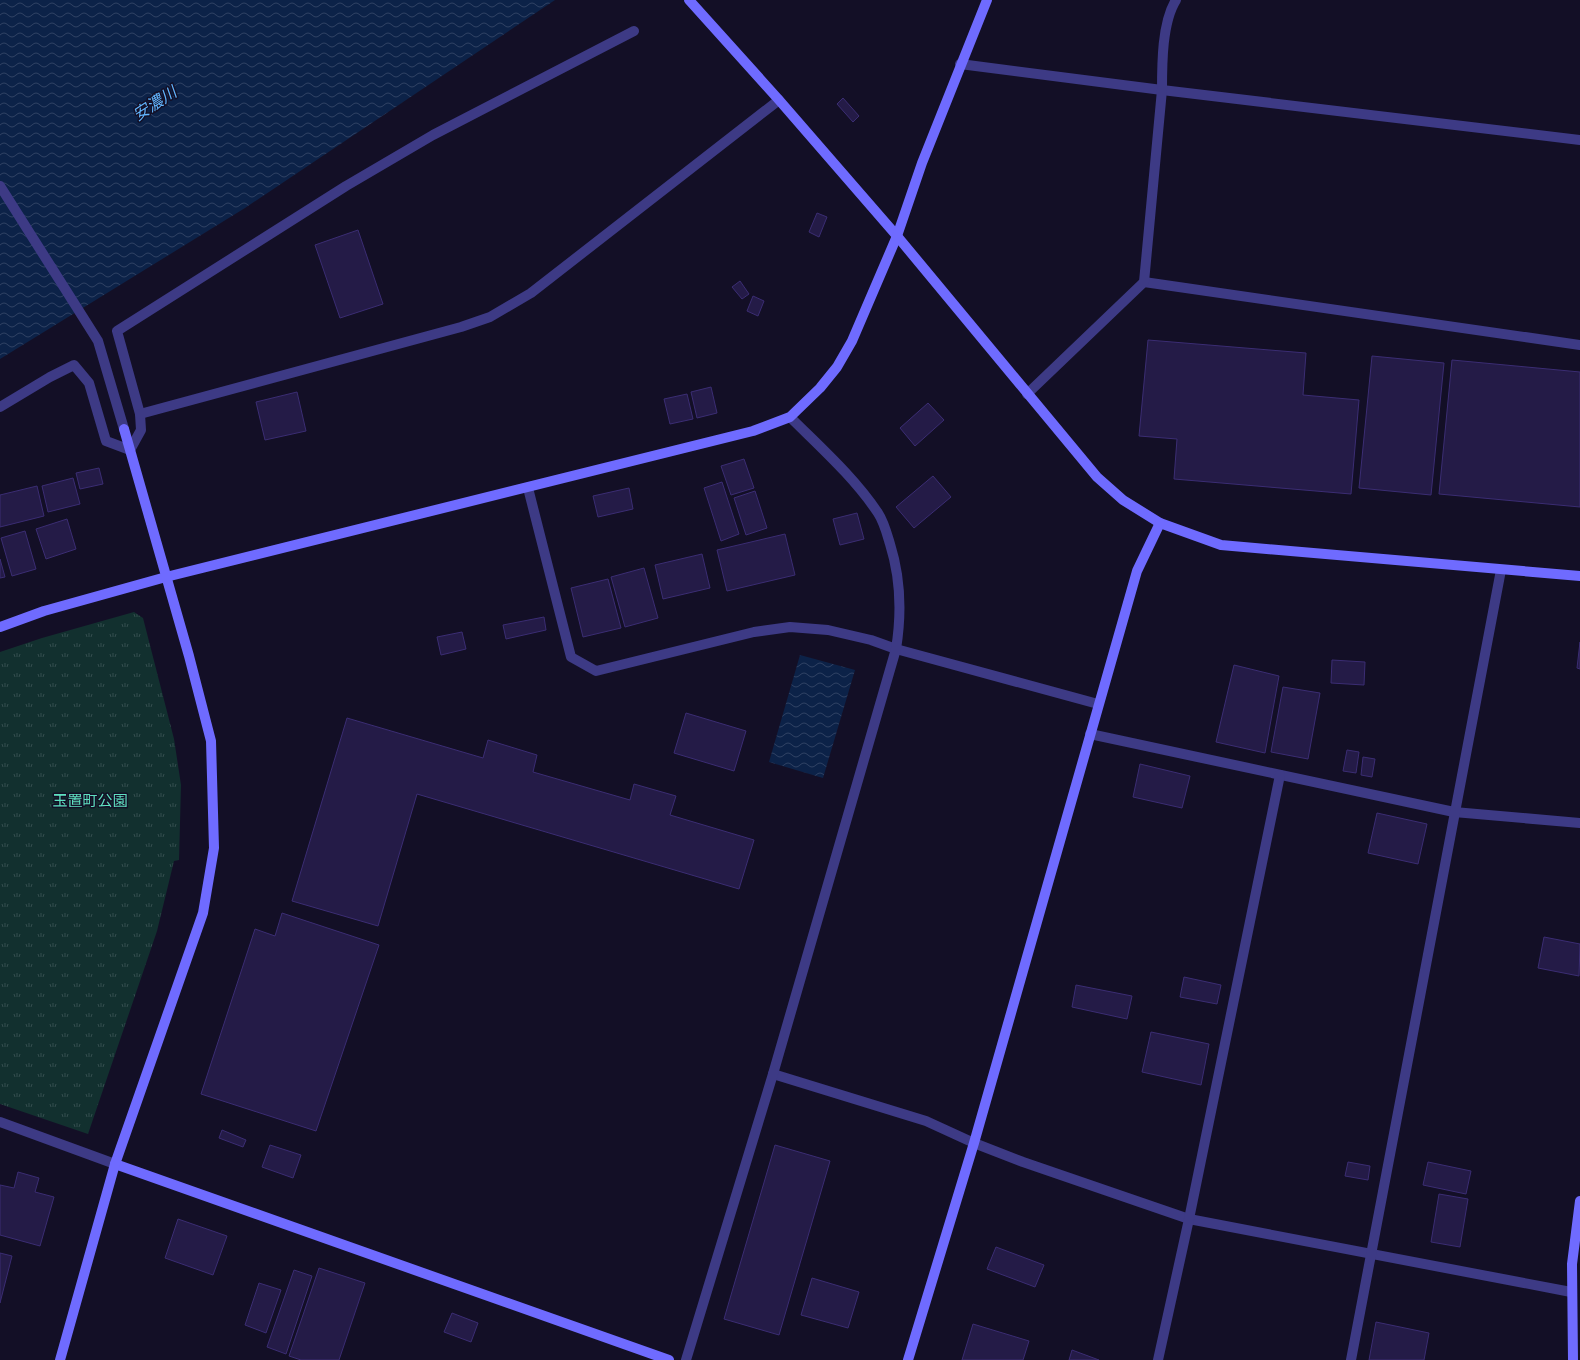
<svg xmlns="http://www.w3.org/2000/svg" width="1580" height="1360" viewBox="0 0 1580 1360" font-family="Signika,'Noto Sans JP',sans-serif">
<defs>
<pattern id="park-tufts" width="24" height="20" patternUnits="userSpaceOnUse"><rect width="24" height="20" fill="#12302f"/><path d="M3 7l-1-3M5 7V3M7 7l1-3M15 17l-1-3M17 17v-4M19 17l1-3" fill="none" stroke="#344d4e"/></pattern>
<pattern id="water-waves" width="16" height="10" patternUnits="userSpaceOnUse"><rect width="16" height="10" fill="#0c2248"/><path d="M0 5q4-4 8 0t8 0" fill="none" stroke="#2f4163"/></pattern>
</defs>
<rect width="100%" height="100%" fill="#130f26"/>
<polygon fill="url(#park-tufts)" points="134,612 143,618 174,739 181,785 179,860 174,861 157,931 88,1134 0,1104 0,652 42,638"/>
<g fill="url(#water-waves)">
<polygon points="0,0 555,0 245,208 0,359"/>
<polygon points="800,655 855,670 823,778 769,762"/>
</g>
<g fill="#241b47" stroke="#3b2d73">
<polygon points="843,98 859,116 853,122 837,104"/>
<polygon points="817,213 827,217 819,237 809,232"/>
<polygon points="358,230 383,304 340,318 315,245"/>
<polygon points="740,281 749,294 742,299 732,287"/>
<polygon points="753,296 764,301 758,316 747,311"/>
<polygon points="1148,340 1306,353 1303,395 1359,400 1351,494 1174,479 1177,439 1139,436"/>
<polygon points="1372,356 1444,363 1431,495 1359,488"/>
<polygon points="1452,360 1580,372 1580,507 1439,494"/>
<polygon points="711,387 717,413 697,418 691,392"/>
<polygon points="297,392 306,431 265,440 256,402"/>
<polygon points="687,394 693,419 670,424 664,399"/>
<polygon points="928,403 944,420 915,446 900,428"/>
<polygon points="744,459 754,488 731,495 721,466"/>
<polygon points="99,468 103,484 80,489 76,473"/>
<polygon points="933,476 951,497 914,528 896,507"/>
<polygon points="73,478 80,504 48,512 42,486"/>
<polygon points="722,482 739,534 721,541 704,488"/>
<polygon points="37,486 44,516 0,527 0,495"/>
<polygon points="629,488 633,509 598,517 593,496"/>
<polygon points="755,491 767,528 746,535 734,498"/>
<polygon points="857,513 864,539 840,545 833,519"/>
<polygon points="67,519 76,549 46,559 36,529"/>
<polygon points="25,531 36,569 12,576 1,538"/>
<polygon points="785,534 795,575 727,591 717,550"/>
<polygon points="702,554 710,588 663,599 655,565"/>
<polygon points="0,559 5,577 0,578"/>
<polygon points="644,568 658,618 625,627 611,577"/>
<polygon points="608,579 621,628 583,637 571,588"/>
<polygon points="544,617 546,630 506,639 503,625"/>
<polygon points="462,632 466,649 441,655 437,637"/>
<polygon points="1580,642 1580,669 1577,668"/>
<polygon points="1332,660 1365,662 1364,685 1331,683"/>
<polygon points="1234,665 1279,676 1265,753 1216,742"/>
<polygon points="1283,687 1320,693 1308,759 1271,752"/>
<polygon points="686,713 746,731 734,771 674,753"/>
<polygon points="347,718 483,758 488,740 537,755 533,772 630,800 634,784 676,796 670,815 754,840 739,889 417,794 378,926 292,901"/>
<polygon points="1347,750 1359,752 1356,773 1343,771"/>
<polygon points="1363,757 1375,759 1372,777 1361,775"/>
<polygon points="1140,764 1190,776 1182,808 1133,797"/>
<polygon points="1377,813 1427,824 1418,864 1368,853"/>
<polygon points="282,913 379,945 316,1131 201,1094 255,929 275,936"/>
<polygon points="1544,937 1580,944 1579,976 1538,968"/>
<polygon points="1184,977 1221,985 1217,1004 1180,997"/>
<polygon points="1076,985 1132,996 1127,1019 1072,1007"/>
<polygon points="1151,1032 1209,1044 1201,1085 1142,1072"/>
<polygon points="222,1130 246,1140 243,1147 219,1138"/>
<polygon points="270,1145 301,1155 293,1178 262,1167"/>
<polygon points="775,1145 830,1161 779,1335 724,1319"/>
<polygon points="1348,1162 1370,1166 1368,1180 1345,1176"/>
<polygon points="1428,1162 1471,1171 1466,1194 1423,1185"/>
<polygon points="18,1172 39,1178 35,1192 54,1197 40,1246 0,1235 0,1185 14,1188"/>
<polygon points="1439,1194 1468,1199 1460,1247 1431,1242"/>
<polygon points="178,1219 227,1236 213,1275 165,1258"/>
<polygon points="996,1247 1044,1265 1035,1287 987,1269"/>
<polygon points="0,1253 12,1256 0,1303"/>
<polygon points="319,1268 365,1283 339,1360 301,1360 289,1356"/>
<polygon points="294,1270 312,1276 286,1354 267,1347"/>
<polygon points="812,1278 859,1292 848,1328 801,1315"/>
<polygon points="259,1283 281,1290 266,1333 245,1325"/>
<polygon points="452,1313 478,1323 471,1342 444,1332"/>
<polygon points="1376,1322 1429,1333 1424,1360 1369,1360"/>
<polygon points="973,1324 1029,1341 1023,1360 962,1360"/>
<polygon points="1072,1350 1099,1360 1069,1360"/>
</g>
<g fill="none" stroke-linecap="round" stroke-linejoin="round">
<g stroke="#3d3a85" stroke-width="10">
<polyline points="960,64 1162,90 1580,140"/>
<polyline points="0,186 98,341 124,429"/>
<polyline points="1144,282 1580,345"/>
<path d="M1027 394 1144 282 1162 90C1162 64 1162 22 1176 0"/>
<polyline points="0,407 50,377 74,365 89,383 106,441 130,450 141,430 140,414 117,331 346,186 433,135 634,31"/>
<polyline points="140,414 461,327 490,317 531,293 779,100"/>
<polyline points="528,488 571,657 596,671 754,632 790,627 828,630 871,640 896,649 1098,704"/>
<polyline points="1090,734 1454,812 1580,823"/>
<polyline points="773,1074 926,1121 974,1143 1023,1162 1189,1219 1571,1292"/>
<polyline points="0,1122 115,1164"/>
<path d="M686 1360 773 1074 896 649C902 612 901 579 890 544 887 534 884 522 878 513 854 477 820 447 790 417"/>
<polyline points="1158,1360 1189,1219 1280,775"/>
<polyline points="1351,1360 1501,570"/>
</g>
<g stroke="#6f6bff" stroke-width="10">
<polyline points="689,0 779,100 897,236 1097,477 1123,500 1160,523 1221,545 1580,576"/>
<polyline points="0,627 44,611 166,577 753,431 790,417 820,388 837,367 852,341 897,236 922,163 987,0"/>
<polyline points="115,1164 669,1360"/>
<polyline points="60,1360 115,1164 203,913 214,848 211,741 189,656 124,429"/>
<polyline points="908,1360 974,1143 1137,571 1160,523"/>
<polyline points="1573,1360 1572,1264 1580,1201"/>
</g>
</g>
<g text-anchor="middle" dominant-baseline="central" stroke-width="3" stroke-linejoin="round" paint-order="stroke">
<g font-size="15" fill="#5fe0c0" stroke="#130f26">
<text x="90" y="801">玉置町公園</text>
</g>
<g font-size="16" font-style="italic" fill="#62b6ff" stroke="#130f26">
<text transform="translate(155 104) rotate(-33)">安濃川</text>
</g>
</g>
</svg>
